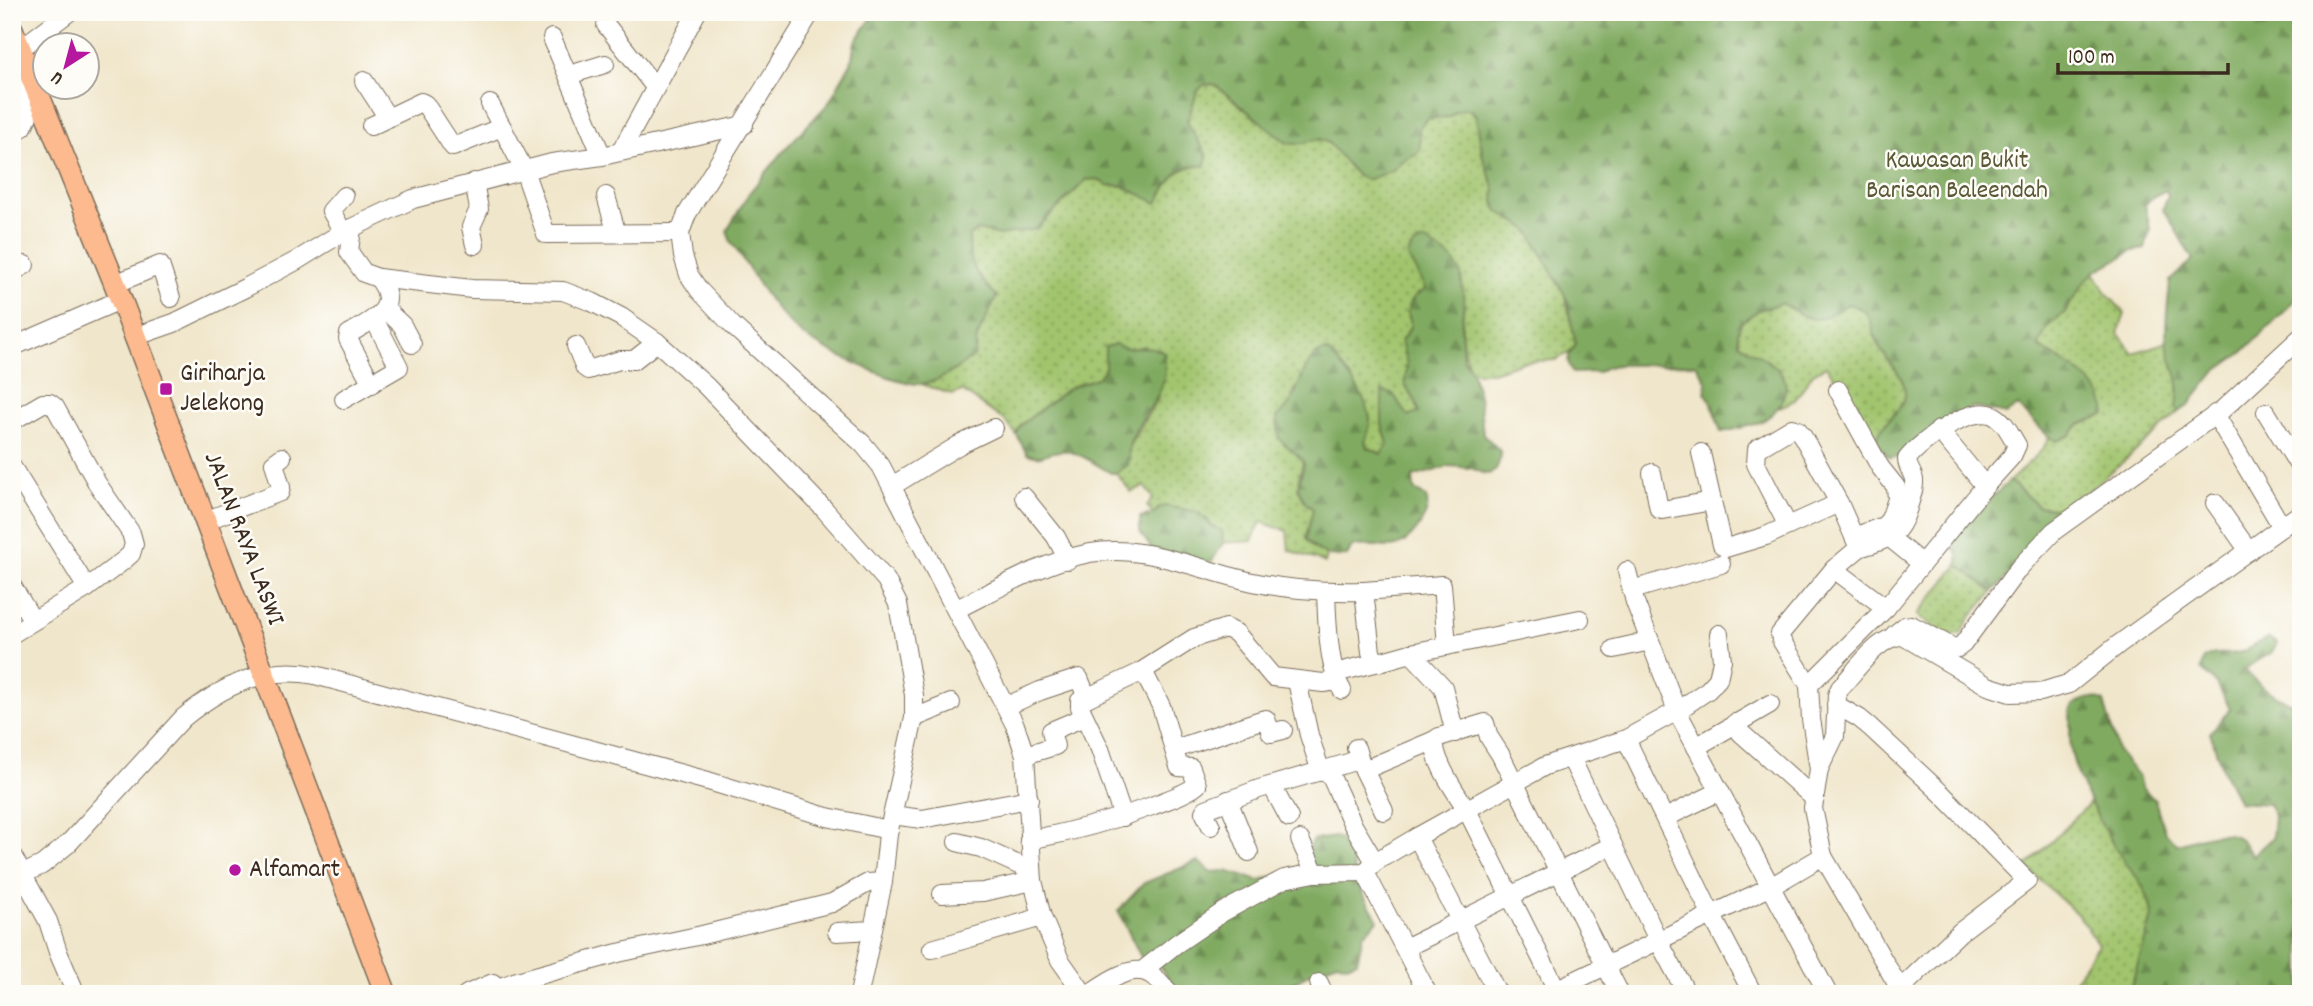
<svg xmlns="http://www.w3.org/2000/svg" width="2313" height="1006" viewBox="0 0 2313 1006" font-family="Dekko,sans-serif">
<defs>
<pattern id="grass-dots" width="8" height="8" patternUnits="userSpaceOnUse" patternTransform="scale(1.75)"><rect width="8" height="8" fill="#a1c46d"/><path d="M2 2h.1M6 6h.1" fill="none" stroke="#849f59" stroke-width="1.8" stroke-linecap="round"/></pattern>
<pattern id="forest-firs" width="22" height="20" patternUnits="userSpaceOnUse" patternTransform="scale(1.75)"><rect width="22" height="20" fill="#80aa60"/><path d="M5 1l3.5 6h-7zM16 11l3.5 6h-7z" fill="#6a8b4f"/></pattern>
</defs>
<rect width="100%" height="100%" fill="#fdfcf7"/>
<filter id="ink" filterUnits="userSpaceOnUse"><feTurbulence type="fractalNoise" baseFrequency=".0143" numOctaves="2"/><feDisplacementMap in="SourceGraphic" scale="14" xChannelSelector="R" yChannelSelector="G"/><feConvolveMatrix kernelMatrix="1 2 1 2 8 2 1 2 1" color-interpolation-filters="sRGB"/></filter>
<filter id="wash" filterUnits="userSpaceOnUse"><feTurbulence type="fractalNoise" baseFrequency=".00686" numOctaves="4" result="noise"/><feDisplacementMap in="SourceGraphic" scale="28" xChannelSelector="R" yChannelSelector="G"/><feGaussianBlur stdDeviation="1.57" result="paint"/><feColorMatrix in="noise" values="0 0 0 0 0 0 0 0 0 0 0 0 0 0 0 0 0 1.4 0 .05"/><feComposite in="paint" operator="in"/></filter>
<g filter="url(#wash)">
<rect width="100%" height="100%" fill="#f0e6cb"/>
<g fill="url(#grass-dots)" stroke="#6e7746" stroke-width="2">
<path d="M1214 84 1287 143C1298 144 1304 141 1315 140 1332 137 1347 164 1357 176L1393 170 1400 162 1420 151 1419 128 1426 119 1449 117 1457 111 1467 108 1476 115 1483 157 1495 190 1494 201 1498 211 1526 228 1532 236 1566 297 1576 345 1569 353 1555 360 1523 362 1493 372H1472C1459 350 1461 327 1464 303L1408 257 1426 289 1417 294 1407 312C1414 326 1409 330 1401 341L1407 364 1405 385 1416 402 1419 413 1408 417 1393 394 1382 424 1388 444 1381 454 1367 447 1365 442 1370 420 1295 389 1292 403 1282 414 1279 439 1302 459C1304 466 1301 469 1299 477 1296 489 1304 502 1313 509L1306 539 1313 547 1327 556 1325 563 1289 550 1287 531 1261 522 1252 541 1223 543 1222 531 1213 527 1206 518 1160 507 1153 514 1147 506 1153 498 1144 486 1131 492 1116 473 1128 465 1130 444 1158 398 1144 346C1133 350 1125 350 1115 344L1105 368 1099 377 1069 388 1021 425 1016 434 1005 421 962 391 953 395 921 384 941 377 974 357 977 337 997 296C977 278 968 264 969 236L978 230 1000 235 1036 229 1086 180 1097 179 1107 185 1123 186 1157 202 1175 173 1194 165 1207 156 1187 122 1197 92 1203 85Z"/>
<path d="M2094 272 2105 291 2125 314 2118 333 2133 353 2167 342C2173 363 2183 385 2176 407L2179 412 2135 452 2065 510 2038 506 2010 481 2043 449 2049 437 2057 441 2071 435 2078 426 2106 414 2063 361 2038 346 2048 326 2065 312 2083 284Z"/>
<path d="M1781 303C1816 323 1813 325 1848 304 1854 306 1863 308 1867 313 1873 322 1873 335 1878 345 1886 359 1904 374 1905 392 1907 410 1878 423 1876 443L1848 395 1826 366 1813 373 1795 400 1780 407 1786 388 1779 369 1739 343 1738 332 1741 322 1759 310Z"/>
<polygon points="1958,565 1993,592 1969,619 1960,635 1944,634 1917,615"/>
<path d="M2091 802C2099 816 2105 832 2114 846 2129 868 2151 889 2152 917L2129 994H2062L2073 983 2098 944 2079 916 2026 867Z"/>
</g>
<g fill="url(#forest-firs)" stroke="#5e6a3f" stroke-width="2">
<path d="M876 12H2301V292L2284 312 2242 353 2216 371 2188 406 2179 412 2176 407C2184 383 2171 366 2167 342 2164 323 2169 300 2170 281L2193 259C2182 243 2175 226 2163 210L2168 195 2166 190 2152 197 2145 205 2150 230 2145 249 2132 251 2094 272 2083 284 2065 312 2048 326 2038 346C2063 363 2103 380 2106 414L2078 425 2071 435 2057 441 2049 437 2018 406 2006 414 1973 407 1901 456 1890 458 1876 443C1878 422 1907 410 1905 392 1904 375 1886 359 1878 345 1873 335 1873 322 1867 314 1863 308 1855 306 1848 304 1813 325 1816 323 1781 303L1759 310 1741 322 1738 332 1739 343C1752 352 1775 362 1783 376 1787 382 1786 389 1783 396 1775 424 1746 427 1721 432L1711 401 1705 393 1707 382 1696 364 1617 365 1607 367 1598 372 1573 373C1566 361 1567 355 1576 345L1566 297 1532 236 1526 228 1498 211 1494 201 1495 190 1483 157 1476 115 1467 108 1457 111 1449 117 1426 119 1419 128 1420 151 1400 162 1393 170 1367 180 1357 176 1328 142 1319 139 1297 144 1287 143 1214 84 1203 85 1197 92 1187 122 1207 156 1205 166C1176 164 1170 180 1157 203L1123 186 1107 185 1097 179 1086 180 1036 229 1000 235 978 230 969 236C968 264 977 278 997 296L977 337 974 357C959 366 941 382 922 384 898 386 818 348 799 332 771 309 752 272 731 242L727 231 749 193 788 146 828 104 851 63 855 42Z"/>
<path d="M1426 241 1452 259 1461 274 1464 303 1461 326 1463 358 1472 372 1479 396 1483 434 1500 451 1501 456 1496 470 1491 473 1486 474 1471 468 1450 466 1413 477 1414 490C1424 494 1429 497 1427 510 1425 517 1421 523 1417 529 1394 560 1383 540 1352 547L1347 556C1328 558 1318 553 1306 539L1313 509 1305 502 1298 488 1304 464 1302 459 1279 439 1277 416C1301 405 1299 353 1327 351 1342 364 1368 399 1370 419 1371 426 1367 435 1365 442L1367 447 1381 454 1388 444 1382 424V391L1393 394 1408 416 1419 413 1416 402 1405 385 1407 364 1401 341C1409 330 1414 326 1407 312 1410 300 1415 295 1426 289L1408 257C1410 246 1416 243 1426 241Z"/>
<path d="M1115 344C1134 355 1145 340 1164 353 1171 398 1142 408 1130 443 1128 450 1129 458 1128 465L1116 473H1111C1096 465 1076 449 1059 451 1044 452 1045 460 1027 454L1016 434 1021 425 1069 388 1099 377 1105 368V347Z"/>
<polygon points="2010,481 2038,506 2065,510 2060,519 1993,592 1958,565 1958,553 1948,542 1975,512"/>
<polygon points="1166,506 1198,512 1213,527 1222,531 1223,543 1212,561 1198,563 1151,548 1140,532 1140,517 1153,514 1160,507"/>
<path d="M2268 638 2277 643 2272 652 2245 669C2257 687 2281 699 2301 708V987L2298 994H2129L2152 917C2151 887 2126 867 2112 842 2097 817 2075 777 2071 749 2069 737 2071 723 2070 711L2073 705C2085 699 2092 695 2104 702L2118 751 2138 776 2141 787 2155 800 2165 833 2177 844C2194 840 2222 827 2239 838 2245 842 2248 850 2252 856L2272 838 2274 816 2269 804 2239 802 2223 771 2210 733 2230 709 2217 684 2201 669 2204 659C2217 650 2222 656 2237 653 2247 652 2257 642 2268 638Z"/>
<path d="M1336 837C1358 851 1349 866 1359 886 1364 898 1372 909 1378 920L1363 935 1357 961 1347 965 1337 962 1310 973 1272 994H1238L1233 988 1217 994H1181L1155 961 1142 959 1118 911 1144 883 1198 861 1210 872 1226 871 1260 881 1308 864 1310 845 1313 840Z"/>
</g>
</g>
<g filter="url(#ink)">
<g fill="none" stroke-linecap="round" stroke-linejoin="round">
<defs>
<g id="minor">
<polyline points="811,12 687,214 680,233 683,256 689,275 699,290 733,326 863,444 881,466 1015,725 1025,755 1033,881 1042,917 1060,960 1084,994"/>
<polyline points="606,25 655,87"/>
<polyline points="552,38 602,156"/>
<polyline points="20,49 69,12"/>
<polyline points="12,72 28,116 23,127 12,133"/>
<polyline points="569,75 605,64"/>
<polyline points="364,81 388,118"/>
<polyline points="490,104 524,170 546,234 680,233"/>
<polyline points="371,126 421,102 425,104 453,147 502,127"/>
<polyline points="621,151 697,12"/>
<polyline points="474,182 479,209 471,227 475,245"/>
<polyline points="606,196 616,231"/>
<polyline points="352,228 349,252 364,273 378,278 472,289 563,291 592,302 621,317 657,342 706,386 825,510 886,580 898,604 914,695 914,718 888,834 883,882 859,994"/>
<polyline points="343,232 331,211 344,196"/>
<polyline points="12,272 25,265"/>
<polyline points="115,284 160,265 171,298"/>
<polyline points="385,309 402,325 412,344"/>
<polyline points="134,337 174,323 245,288 296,261 343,232 413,199 552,163 602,156 744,125"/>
<polyline points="576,346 585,368 588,370 620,360 634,360 657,342"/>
<polyline points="12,347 120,300"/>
<path d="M372 384 348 339 349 334C373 319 402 309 378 278"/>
<polyline points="1838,390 1880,467 1896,487 1897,499 1890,519 1884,526 1854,537"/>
<polyline points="344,399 399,367 374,319"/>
<polyline points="2266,412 2301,469"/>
<polyline points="2215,414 2282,527"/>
<polyline points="12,421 43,403 50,403 55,407 97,483 131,533 134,544 131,554 123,561 87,588 12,634"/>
<polyline points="1701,453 1722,545 1726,548 1766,536 1788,526 1756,464 1757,449 1792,428 1798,430 1803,437 1839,503 1859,548 1834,569 1780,634 1781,640 1809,685"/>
<polyline points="12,467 87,588"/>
<polyline points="1652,473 1659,509 1662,510 1712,501"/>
<polyline points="892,486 959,445 994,428"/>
<polyline points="1024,497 1056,537 1068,560"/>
<polyline points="2215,503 2249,551"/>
<polyline points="205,521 280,492 281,487 274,463 282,457"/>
<polyline points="1788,526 1839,503"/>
<polyline points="1890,538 1921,563"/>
<path d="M1859 548C1887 539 1899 538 1908 508 1910 499 1915 490 1914 480 1913 472 1907 468 1907 459 1921 441 1970 405 1993 415 2005 421 2010 434 2017 445L2012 456 1985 486 1939 430"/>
<polyline points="1834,569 1886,608"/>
<polyline points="1627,571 1635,602 1677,711 1828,994"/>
<polyline points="12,586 33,621"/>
<polyline points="1632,590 1721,564"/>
<polyline points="1364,591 1442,585 1447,646"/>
<path d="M1326 592C1327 618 1328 668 1342 690"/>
<path d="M957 609C999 588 1043 562 1090 553 1144 543 1201 571 1253 582 1289 590 1327 592 1364 591L1371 652 1373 657 1379 662 1411 653 1580 619"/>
<polyline points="1894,635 1905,626 1911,625 1952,647 1958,648 1963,644 2019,568 2054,531 2222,410 2301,337"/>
<polyline points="1614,649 1650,641"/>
<polyline points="1411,653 1443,687 1455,733"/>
<polyline points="1335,673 1379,662"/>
<polyline points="1297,681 1309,735 1321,772"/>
<polyline points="1836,705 1859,718 1870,727 1942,794 2027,881 1960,932 1895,994"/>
<polyline points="1007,706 1040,691 1079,678 1087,698"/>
<polyline points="914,718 951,703"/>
<polyline points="1735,723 1741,733 1815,799"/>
<polyline points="1626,739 1711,914 1753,994"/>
<polyline points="1696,747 1770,704"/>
<polyline points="1175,749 1261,720 1266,719 1271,733 1283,730"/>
<polyline points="1025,755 1055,746 1051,731 1084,717"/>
<polyline points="1359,758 1364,770 1435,740"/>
<polyline points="1571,758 1658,940 1687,994"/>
<polyline points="1819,769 1811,719 1809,685 1886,608 1985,486"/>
<polyline points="1328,770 1353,825 1375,862"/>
<polyline points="1364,770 1384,811"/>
<polyline points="1272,786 1289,818"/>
<polyline points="1228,800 1249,852"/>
<polyline points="892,815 922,819 1029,799"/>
<polyline points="1123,817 1100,749 1080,707 1080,701 1139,673 1194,638 1226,628 1236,633 1273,677 1323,683 1337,681"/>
<polyline points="1665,818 1720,791"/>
<polyline points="1211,826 1204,812 1206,809 1259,789 1348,763 1359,758 1356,748"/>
<polyline points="1417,837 1498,994"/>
<path d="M1029 840C1072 832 1112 821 1152 806 1166 800 1185 795 1197 785L1191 768 1179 767 1161 706 1143 671"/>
<polyline points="1300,840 1315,873"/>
<polyline points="957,842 981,848 1032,871"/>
<polyline points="12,855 48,921 58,952 76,994"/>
<polyline points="1823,856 1900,989"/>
<polyline points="1365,872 1428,994"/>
<path d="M23 874 42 865 68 844 183 718C222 686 264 665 315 675L708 781 827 817 889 830"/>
<polyline points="942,894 983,892 1033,881"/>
<polyline points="837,932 872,930"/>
<polyline points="1405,948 1613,845"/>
<polyline points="932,949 1042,917"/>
<polyline points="1142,971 1176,944 1223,912 1284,879 1315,873 1365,872 1375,862 1417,837 1545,766 1626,739 1677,711 1708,690 1718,679 1722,660 1719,634"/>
<polyline points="1319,983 1324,994"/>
<polyline points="467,994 493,983"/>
<polyline points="483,994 514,982 618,953 702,935 832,903 868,883 883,882"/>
<path d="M1089 994C1105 983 1131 963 1150 974 1158 979 1164 987 1171 994"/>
<path d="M1547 994 1772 886 1823 856 1813 808 1819 769 1835 736 1837 695 1840 688C1855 672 1880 634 1903 636L1988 686 2010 693 2041 692 2054 688 2069 684 2119 644 2301 513"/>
<path d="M1559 994 1466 808C1456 793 1432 759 1435 740L1439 737 1485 723 1489 737 1500 754 1620 994"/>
</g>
<polyline id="major" points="12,29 115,284 386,994"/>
</defs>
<use href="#minor" stroke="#7a6c5b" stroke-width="20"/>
<use href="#major" stroke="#7a6c5b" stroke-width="24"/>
<use href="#minor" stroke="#fff" stroke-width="18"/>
<use href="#major" stroke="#fcba8e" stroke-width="21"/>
</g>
</g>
<g fill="#b5179e" stroke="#fdfcf7" stroke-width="2.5">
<rect x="159" y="382" width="14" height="14" rx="3.5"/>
<circle cx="235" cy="870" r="7"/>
</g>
<g text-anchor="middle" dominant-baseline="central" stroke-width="5" stroke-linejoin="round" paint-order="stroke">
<g font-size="26" fill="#5a5836" stroke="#fdfcf7">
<text x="1957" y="161">Kawasan Bukit<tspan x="1957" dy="30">Barisan Baleendah</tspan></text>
</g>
<g font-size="26" fill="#3b2a1e" stroke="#fdfcf7" text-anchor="start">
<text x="180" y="374">Giriharja<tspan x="180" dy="30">Jelekong</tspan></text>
<text x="249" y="870">Alfamart</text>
</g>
<g font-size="26" fill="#3b2a1e" stroke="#fdfcf7">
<text transform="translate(243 539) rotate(69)">JALAN RAYA LASWI</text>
</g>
</g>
<rect width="2313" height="1006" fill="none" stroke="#fdfcf7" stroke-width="42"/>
<g transform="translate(66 66) rotate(216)"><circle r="33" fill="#fdfcf7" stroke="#afa8a0" stroke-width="2"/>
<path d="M0-5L12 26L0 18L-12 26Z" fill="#b5179e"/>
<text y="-10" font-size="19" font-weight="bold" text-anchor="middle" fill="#3b2a1e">U</text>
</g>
<path d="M2058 63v10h170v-10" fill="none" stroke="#3b2a1e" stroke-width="3.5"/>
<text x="2068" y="63" font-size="21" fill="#3b2a1e" stroke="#fdfcf7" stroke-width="5" paint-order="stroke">100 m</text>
</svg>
